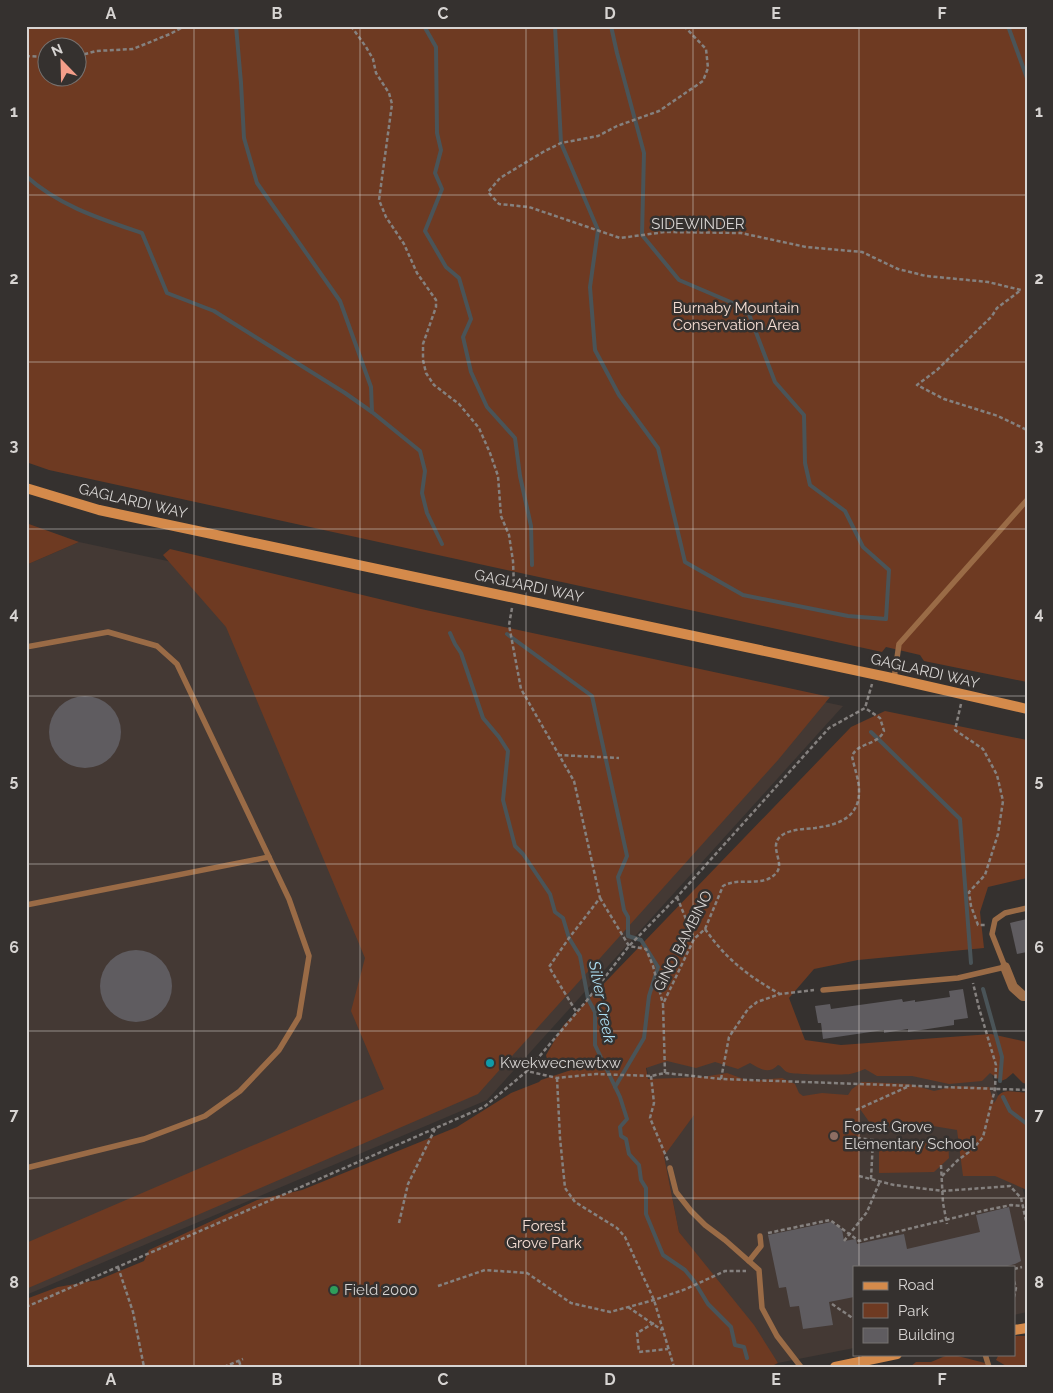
<svg xmlns="http://www.w3.org/2000/svg" width="1053" height="1393" viewBox="0 0 1053 1393" font-family="Raleway,sans-serif">
<rect width="100%" height="100%" fill="#35312f"/>
<g fill="#443934">
<polygon points="79,542 843,706 487,1100 26,1295 26,565"/>
<polygon points="642,1044 990,1066 1027,1205 1027,1312 1014,1315 1014,1267 854,1267 854,1348 778,1363 679,1232"/>
</g>
<g fill="#6e3a22" fill-rule="evenodd">
<path d="M26 26H1027V682L924 661 920 655 886 647 882 652 49 470 26 462ZM48 48H78V78H48Z"/>
<polygon points="26,523 79,542 26,565"/>
<polygon points="170,549 421,609 830,697 778,760 478,1094 26,1289 26,1243 384,1089 351,1011 365,958 226,627 163,555"/>
<path d="M885 711 1027 740V878L988 887 980 912 984 948 858 960 814 969 789 998 805 1040 841 1045 991 1034 1027 1042V1084L1023 1083 1013 1073 1006 1079 1001 1081 990 1073 982 1081 949 1084 912 1076H877L865 1069C860 1071 855 1073 850 1074 842 1075 792 1075 787 1072 783 1070 782 1066 778 1065 768 1075 761 1069 750 1063L738 1069 715 1062 696 1068 667 1061 646 1068 648 1079 703 1077 727 1073 749 1081 782 1078 795 1084 799 1093 803 1096 822 1093 848 1095 852 1089 862 1082 909 1084 934 1091 955 1086 989 1087 994 1103C996 1101 997 1098 998 1096 1005 1087 1017 1094 1027 1092V1190L995 1176H963L957 1130 909 1122 875 1130 860 1109 859 1200H693L694 1115 664 1156 679 1232 754 1325 778 1363 770 1367H26V1299L58 1287 98 1280 144 1261 149 1250 257 1200 302 1190 457 1127 511 1093 539 1082 541 1080 571 1070 554 1068 548 1065 546 1055 563 1026 851 727Z"/>
<polygon points="948,1140 949,1158 934,1172 879,1173 879,1145"/>
<polygon points="1014,1336 1027,1336 1027,1367 1008,1367 996,1360 999,1354 1014,1354"/>
<polygon points="950,1354 985,1363 986,1367 910,1367 916,1362 931,1362"/>
</g>
<g fill="none" stroke-linecap="round" stroke-linejoin="round">
<g stroke="#4a5458" stroke-width="4">
<polyline points="236,26 241,83 244,138 257,183 340,301 371,387 372,412 420,451 425,471 422,493 427,513 442,544"/>
<polyline points="424,26 436,47 437,133 441,150 435,173 442,189 425,231 446,267 459,278 471,319 463,337 471,372 487,407 515,438 520,476 531,526 532,565"/>
<polyline points="555,26 561,143 598,230 590,287 595,350 619,395 658,448 685,562 743,595 848,616 886,619 889,570 863,547 845,511 810,485 805,463 804,415 775,382 747,309 679,280 642,235 644,153 617,53 611,26"/>
<polyline points="1008,26 1027,78"/>
<path d="M26 176C59 206 101 219 142 233L167 293 214 311 345 393 372 412"/>
<polyline points="450,633 455,644 461,653 483,718 499,737 508,751 503,800 515,846 523,854 550,894 555,912 563,918 569,938 580,956 588,999 595,1012 595,1045 620,1097 627,1119 620,1127 621,1136 626,1139 629,1154 639,1165 641,1180 646,1188 646,1214 663,1255 685,1270 694,1281 708,1304 731,1327 735,1345 744,1347 747,1358"/>
<polyline points="507,634 592,696 627,856 618,877 624,910 628,917 628,936 641,940 658,967 649,996 644,1038 615,1087"/>
<polyline points="871,732 960,819 971,963"/>
<polyline points="983,989 1002,1057 1000,1081"/>
<polyline points="1003,1097 1010,1111 1027,1124"/>
</g>
</g>
<g fill="#5f5c60">
<circle cx="85" cy="732" r="36"/>
<polygon points="1027,919 1027,952 1017,954 1010,923"/>
<circle cx="136" cy="986" r="36"/>
<polygon points="963,989 968,1018 954,1020 954,1025 908,1032 908,1029 884,1033 884,1030 823,1039 821,1023 818,1023 815,1006 830,1004 831,1009 902,999 903,1002 915,1000 915,1002 950,997 949,991"/>
<polygon points="1009,1207 1021,1261 1015,1264 1004,1267 854,1267 854,1297 829,1302 833,1325 803,1329 799,1306 790,1307 786,1287 779,1288 768,1235 831,1222 842,1229 844,1241 856,1239 857,1244 904,1234 907,1249 980,1232 976,1215"/>
</g>
<g fill="none" stroke-linecap="round" stroke-linejoin="round">
<g stroke="#85817f" stroke-width="2.5" stroke-dasharray="4 2.5" stroke-linecap="butt">
<polyline points="351,26 366,47 373,59 376,73 389,93 392,104 379,200 386,217 404,244 417,273 436,300 436,307 423,344 423,360 426,373 434,385 459,404 479,428 490,453 498,476 501,516 509,535 513,561 514,587"/>
<polyline points="684,26 706,49 708,68 703,81 659,111 617,126 598,136 561,143 543,152 500,178 488,192 499,204 529,207 620,238 665,232 741,233 806,247 862,252 898,269 926,276 988,282 1021,290 997,308 992,316 937,370 917,385 944,399 998,416 1027,430"/>
<polyline points="26,56 48,57"/>
<polyline points="78,56 96,51 133,49 170,34 185,26"/>
<polyline points="512,608 509,625 521,689 574,781 600,898 569,938 549,967 577,1013"/>
<polyline points="961,704 955,730 983,749 997,775 1003,801 998,834 985,875 969,892 971,906 978,925 987,925"/>
<polyline points="558,755 619,758"/>
<polyline points="677,897 694,939"/>
<polyline points="600,898 629,946 646,949 653,966 663,1004"/>
<path d="M705 929C726 959 748 976 780 994"/>
<polyline points="527,1071 588,999 629,946 677,897 829,728 865,708 872,684"/>
<path d="M665 1073 663 1004 694 939 705 929 723 886C740 876 764 889 777 872 785 861 766 844 784 834 793 829 805 829 815 828 837 825 860 818 859 790 859 780 854 767 852 756 858 742 877 746 884 731L880 718 865 708"/>
<polyline points="651,1076 654,1103 650,1118 668,1161"/>
<polyline points="557,1078 560,1138 565,1188 575,1202 617,1228 625,1237 654,1300 674,1367"/>
<polyline points="721,1079 729,1037 748,1009 757,1002 780,994 814,990"/>
<polyline points="856,1110 907,1087"/>
<polyline points="857,1138 873,1140 880,1146"/>
<polyline points="941,1165 943,1203 947,1224"/>
<polyline points="859,1176 894,1185 943,1191 1010,1186 1021,1198 1027,1225"/>
<polyline points="942,1176 958,1160 973,1149 983,1137 995,1089 996,1065 979,1008 973,983"/>
<polyline points="871,1179 873,1140"/>
<polyline points="399,1223 408,1184 435,1129"/>
<polyline points="768,1233 830,1220 859,1241 982,1211 1011,1205 1023,1206"/>
<polyline points="844,1241 867,1212 880,1181"/>
<polyline points="118,1267 133,1312 144,1367"/>
<polyline points="1014,1269 1022,1267"/>
<polyline points="1014,1281 1016,1288 1014,1297"/>
<polyline points="438,1286 485,1270 527,1273 571,1303 610,1312 654,1300 686,1289 725,1271 746,1271"/>
<polyline points="832,1304 854,1319"/>
<polyline points="26,1307 484,1107 527,1071 557,1078 596,1074 651,1076 665,1073 721,1079 1027,1090"/>
<polyline points="628,1307 662,1330"/>
<polyline points="654,1323 637,1333 639,1352 668,1349"/>
<polyline points="239,1361 241,1367"/>
<polyline points="224,1367 243,1359"/>
</g>
<g stroke="#9a6b46" stroke-width="5.5">
<polyline points="26,647 108,632 157,646 177,664 289,899 309,956 299,1017 279,1050 240,1091 205,1116 144,1139 26,1168"/>
<polyline points="894,679 899,644 1027,500"/>
<polyline points="26,905 269,857"/>
<polyline points="823,990 958,978 1005,967 992,934 995,920 1005,913 1027,908"/>
<polyline points="670,1168 676,1192 691,1211 705,1225 725,1240 759,1270 762,1308 777,1336 801,1367"/>
<polyline points="749,1261 761,1246 760,1236"/>
<polyline points="985,1354 989,1367"/>
</g>
<polyline stroke="#9a6b46" stroke-width="10" points="1005,967 1013,987 1023,996 1027,996"/>
<g stroke="#d48a4b" stroke-width="10">
<polyline points="26,488 99,510 887,677 1027,709"/>
<polyline points="1014,1330 1027,1328"/>
<polyline points="835,1367 897,1354"/>
</g>
</g>
<path fill="none" stroke="#d7d4d2" stroke-width="1" stroke-opacity="0.55" d="M194 26V1367M360 26V1367M526 26V1367M693 26V1367M859 26V1267M26 195H1027M26 362H1027M26 529H1027M26 696H1027M26 864H1027M26 1031H1027M26 1198H1027M859 1354V1367"/>
<circle fill="#0f9aa8" stroke="#35312f" stroke-width="2" cx="490" cy="1063" r="5"/>
<circle fill="#8d6e63" stroke="#35312f" stroke-width="2" cx="834" cy="1136" r="5"/>
<circle fill="#2e9e5b" stroke="#35312f" stroke-width="2" cx="334" cy="1290" r="5"/>
<g text-anchor="middle" dominant-baseline="central" stroke-width="5" stroke-linejoin="round" paint-order="stroke">
<g font-size="15" fill="#d7d4d2" stroke="#35312f">
<text x="698" y="224">SIDEWINDER</text>
<text transform="translate(133 501) rotate(13)">GAGLARDI WAY</text>
<text transform="translate(529 586) rotate(12)">GAGLARDI WAY</text>
<text transform="translate(925 671) rotate(13)">GAGLARDI WAY</text>
<text transform="translate(683 941) rotate(-63)">GINO BAMBINO</text>
</g>
<g font-size="15" fill="#f6ded4" stroke="#35312f">
<text x="736" y="308">Burnaby Mountain<tspan x="736" dy="17">Conservation Area</tspan></text>
<text x="544" y="1226">Forest<tspan x="544" dy="17">Grove Park</tspan></text>
</g>
<g font-size="15" fill="#d7d4d2" stroke="#35312f" text-anchor="start">
<text x="500" y="1063">Kwekwecnewtxw</text>
<text x="844" y="1127">Forest Grove<tspan x="844" dy="17">Elementary School</tspan></text>
<text x="344" y="1290">Field 2000</text>
</g>
<g font-size="16" font-style="italic" fill="#acdef2" stroke="#35312f">
<text transform="translate(602 1002) rotate(79)">Silver Creek</text>
</g>
</g>
<rect width="1053" height="1393" fill="none" stroke="#35312f" stroke-width="55"/>
<rect x="853" y="1266" width="162" height="90" fill="#35312f" stroke="#767270"/>
<rect x="863" y="1282" width="25" height="8" fill="#d48a4b" stroke="#767270"/>
<text x="898" y="1290" font-size="15" fill="#d7d4d2">Road</text>
<rect x="863" y="1303" width="25" height="15" fill="#6e3a22" stroke="#767270"/>
<text x="898" y="1316" font-size="15" fill="#d7d4d2">Park</text>
<rect x="863" y="1328" width="25" height="15" fill="#5f5c60" stroke="#767270"/>
<text x="898" y="1340" font-size="15" fill="#d7d4d2">Building</text>
<g transform="translate(62 62) rotate(337)"><circle r="24" fill="#35312f" stroke="#767270"/>
<path d="M0-4L9 19L0 12L-9 19Z" fill="#f49e8a"/>
<text y="-8" font-size="14" font-weight="bold" text-anchor="middle" fill="#d7d4d2">N</text>
</g>
<rect x="28" y="28" width="998" height="1338" fill="none" stroke="#d7d4d2" stroke-width="2"/>
<g font-size="16" text-anchor="middle" font-weight="bold" fill="#d7d4d2">
<text x="111" y="19">A</text>
<text x="277" y="19">B</text>
<text x="443" y="19">C</text>
<text x="610" y="19">D</text>
<text x="776" y="19">E</text>
<text x="942" y="19">F</text>
<text x="14" y="117">1</text>
<text x="1039" y="117">1</text>
<text x="14" y="284">2</text>
<text x="1039" y="284">2</text>
<text x="14" y="451">3</text>
<text x="1039" y="451">3</text>
<text x="14" y="619">4</text>
<text x="1039" y="619">4</text>
<text x="14" y="786">5</text>
<text x="1039" y="786">5</text>
<text x="14" y="953">6</text>
<text x="1039" y="953">6</text>
<text x="14" y="1120">7</text>
<text x="1039" y="1120">7</text>
<text x="14" y="1288">8</text>
<text x="1039" y="1288">8</text>
<text x="111" y="1385">A</text>
<text x="277" y="1385">B</text>
<text x="443" y="1385">C</text>
<text x="610" y="1385">D</text>
<text x="776" y="1385">E</text>
<text x="942" y="1385">F</text>
</g>
</svg>
